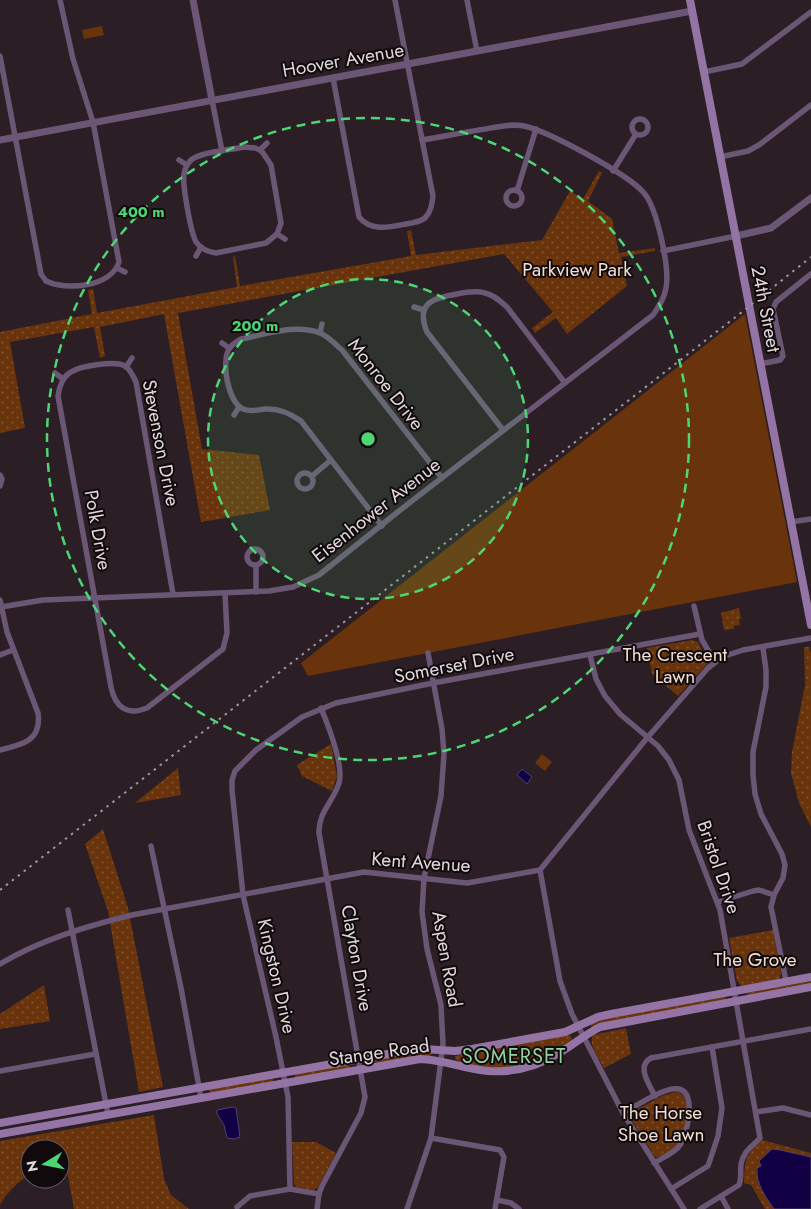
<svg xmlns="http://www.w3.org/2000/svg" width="811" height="1209" viewBox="0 0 811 1209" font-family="Jost,sans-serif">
<defs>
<pattern id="grass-dots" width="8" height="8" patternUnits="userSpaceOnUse" patternTransform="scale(1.25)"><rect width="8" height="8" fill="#69340c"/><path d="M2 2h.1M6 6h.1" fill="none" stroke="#7e512f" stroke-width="1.8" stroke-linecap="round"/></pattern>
</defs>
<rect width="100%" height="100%" fill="#2b1e24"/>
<g fill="url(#grass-dots)">
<polygon points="599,171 602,173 588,201 612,219 619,253 655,248 655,251 621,257 627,286 567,334 556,318 535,333 532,328 553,312 504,254 178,313 202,449 259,455 270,510 201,522 164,314 100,327 105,356 100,358 94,327 10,342 25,428 0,433 0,332 92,314 88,290 93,289 97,313 237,287 233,257 235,256 240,286 411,256 407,231 411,230 416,255 542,240 570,191 583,199"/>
<polygon points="739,608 741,619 739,619 740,625 734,626 734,629 724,630 721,613"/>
<polygon points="692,640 698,642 708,663 678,696 652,674 647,648"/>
<polygon points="804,647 809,647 811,653 811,827 799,803 791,773 792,752 805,685"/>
<polygon points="331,744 337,776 332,791 302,776 297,765"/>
<polygon points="178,768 181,795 135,803"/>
<polygon points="103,829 128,908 163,1087 139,1092 108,911 85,844"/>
<path d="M773 930 781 973 780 978C776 981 750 985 742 987L737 981 729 938Z"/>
<polygon points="811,981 811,983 748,997 747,993"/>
<polygon points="44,985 50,1021 0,1029 0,1014"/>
<polygon points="725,997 726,1001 592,1028 590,1024 619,1016"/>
<path d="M626 1028 631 1054 604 1068C599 1058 588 1045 593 1035Z"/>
<path d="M568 1035 571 1036 572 1040C547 1064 511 1071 477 1066 469 1064 462 1064 455 1059V1056L459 1055Z"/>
<polygon points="417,1052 431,1053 431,1057 372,1064 371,1060"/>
<polygon points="349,1064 350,1068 295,1078 295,1074"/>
<polygon points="273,1078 273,1082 210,1093 209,1089"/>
<path d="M677 1092C694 1095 685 1131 679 1142 675 1149 662 1157 655 1157L630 1117V1113L664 1095Z"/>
<path d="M154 1115 164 1179 171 1195 189 1209H74L66 1165H60V1149H30V1174C17 1183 8 1191 0 1205V1141Z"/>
<path d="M762 1140 811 1153V1209H765L751 1185 744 1183C745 1160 744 1157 762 1140Z"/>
<polygon points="292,1142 316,1142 336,1153 318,1187 314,1190 296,1187 294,1184"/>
</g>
<g fill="#69340c">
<polygon points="102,26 104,35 84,39 82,30"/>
<polygon points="745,314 797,582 308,676 301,663"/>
<polygon points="542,754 552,762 545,771 535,763"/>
</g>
<g fill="#110043" stroke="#4f4071">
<polygon points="522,769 532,777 527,784 517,775"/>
<polygon points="232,1107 236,1108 240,1137 234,1139 227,1138 224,1125 217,1114 217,1110"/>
<path d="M772 1149 780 1150 811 1157V1209H774C765 1196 756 1184 757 1168L761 1166 759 1161Z"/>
</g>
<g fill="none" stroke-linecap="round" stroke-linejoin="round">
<g stroke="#6b5775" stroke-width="5.5">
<polyline points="467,0 477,51"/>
<polyline points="0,56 41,274 46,281"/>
<polyline points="704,72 742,64 811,12"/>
<path d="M333 78 359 217C371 232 390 227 406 224 413 223 420 222 425 218 431 212 432 204 433 196L395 0"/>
<polyline points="212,100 222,151"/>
<circle cx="640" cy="127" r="8"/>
<path d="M244 147 255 148 260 150 263 153 271 165 281 223 277 234 266 243 216 253C208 252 201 249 196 242 191 233 182 184 184 174 185 168 187 164 191 160 201 152 230 150 244 147Z"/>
<polyline points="260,150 267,143"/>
<polyline points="720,157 748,151 759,145 811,105"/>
<polyline points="179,160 187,165"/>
<polyline points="613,171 636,134"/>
<circle cx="514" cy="198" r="8"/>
<polyline points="517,191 536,129"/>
<polyline points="277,234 285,239"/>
<polyline points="663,251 736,236"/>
<polyline points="196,256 201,247"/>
<polyline points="117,268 125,272"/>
<path d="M46 281C66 291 111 287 119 262L93 122 73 59 60 0"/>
<polyline points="414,307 424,310"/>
<polyline points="320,333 322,324"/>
<polyline points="222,343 229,348"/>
<polyline points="760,364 780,360 783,356 773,309 776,302 811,274"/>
<polyline points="126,367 132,358"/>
<polyline points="55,373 63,379"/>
<polyline points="234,415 239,407"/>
<path d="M503 430 427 332C415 303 433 298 457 294 466 292 476 290 485 293 494 295 500 301 507 307L565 383"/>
<circle cx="305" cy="481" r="8"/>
<polyline points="0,475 2,479 0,486"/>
<polyline points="312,476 331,460"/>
<polyline points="791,522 811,519"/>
<path d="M382 526 301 421C290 413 279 408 265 409 257 410 250 412 243 409 228 402 221 362 229 349 232 344 236 342 241 339 264 335 296 323 320 333 328 336 335 344 342 350L442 478"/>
<circle cx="255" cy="557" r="8"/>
<polyline points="256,565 256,592"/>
<path d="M173 594 136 382C133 376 131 370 125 366 116 360 80 366 71 372 63 376 59 387 58 396L111 687C115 707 127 716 147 708L223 649 227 633 225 593"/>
<path d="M0 600 7 632 38 713C42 741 22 745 0 750"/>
<polyline points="694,606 702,640 715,662"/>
<path d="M1 607 43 600 269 591 293 587 319 575 399 511 653 315C659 306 664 299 666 288 670 268 657 208 644 193 628 174 548 131 524 126 510 123 493 128 479 130 460 133 441 137 422 140"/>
<polyline points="763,648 766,670 766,687 753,752 753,775 755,794 761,814 782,854 785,865 783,878 774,895 771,907 786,981"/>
<polyline points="0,655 13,650"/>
<path d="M590 655 596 679 605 696 620 714 658 746 669 760 679 780 689 830 720 910 760 1138C752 1147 744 1150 741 1164 740 1172 742 1178 739 1185L700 1209"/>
<polyline points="151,846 181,988 201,1098"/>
<polyline points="540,870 560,981 572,1014 623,1113 684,1209"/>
<polyline points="718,902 753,891 759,890 774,895"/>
<polyline points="68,910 108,1114"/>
<path d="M0 964C40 940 87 926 132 915L364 872 467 883 540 870 647 738 708 668 722 657 743 650 811 638"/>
<polyline points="0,1071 95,1054"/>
<path d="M655 1096C649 1084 636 1066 651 1058L811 1029"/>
<polyline points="756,1112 783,1108 811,1115"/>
<path d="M623 1113C636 1106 665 1086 679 1089 697 1093 687 1136 680 1145 675 1153 662 1158 654 1163"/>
<polyline points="431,1138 500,1150 504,1157 495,1209"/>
<polyline points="290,1189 288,1097 276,1037 243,895 232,790 232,780 235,771 256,750 302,717 336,703 433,683 700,634"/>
<polyline points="671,1189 708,1166 718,1136 722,1108 712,1047"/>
<polyline points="721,1196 728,1209"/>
<polyline points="497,1200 511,1203 519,1209"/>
<polyline points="237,1207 250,1196 290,1189 319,1194"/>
<path d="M317 1209 319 1194 322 1186 361 1113 365 1097 319 833C318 813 333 802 339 783 344 766 328 725 321 708"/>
<polyline points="407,1209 431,1138 443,1044 441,1005 427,949 422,912 424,878 441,796 444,754 442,729 428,653"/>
</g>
<g stroke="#6b5775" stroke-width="7">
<polyline points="193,0 212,100"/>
<polyline points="0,140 692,11"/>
<polyline points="736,236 771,228 811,198"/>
</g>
<g stroke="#9474a4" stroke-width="8">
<polyline points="690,0 811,625"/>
<polyline points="0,1123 405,1051 423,1049 455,1051 472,1049 565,1032 598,1017 611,1014 811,977"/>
<path d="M0 1134 420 1059C445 1060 464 1069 488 1071 514 1073 539 1066 561 1052 574 1044 586 1034 600 1027L811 987"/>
</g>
<polyline stroke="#a1979b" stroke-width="2" stroke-dasharray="2.5 5" stroke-linecap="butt" points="0,890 742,312 811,257"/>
</g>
<circle cx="368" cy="439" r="160" fill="#4ed676" fill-opacity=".12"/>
<g fill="none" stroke="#4ed676" stroke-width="2.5" stroke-dasharray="9 6">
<circle cx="368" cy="439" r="160"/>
<circle cx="368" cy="439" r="321"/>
</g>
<g text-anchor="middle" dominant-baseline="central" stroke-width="4" stroke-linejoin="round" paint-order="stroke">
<g font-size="19" fill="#e0d7db" stroke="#100a0d">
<text transform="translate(343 60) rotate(-10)">Hoover Avenue</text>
<text transform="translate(766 309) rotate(79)">24th Street</text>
<text transform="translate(386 384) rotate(52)">Monroe Drive</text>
<text transform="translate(161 443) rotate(79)">Stevenson Drive</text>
<text transform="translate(376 510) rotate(-38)">Eisenhower Avenue</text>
<text transform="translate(98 530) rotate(80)">Polk Drive</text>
<text transform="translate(454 665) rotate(-11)">Somerset Drive</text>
<text transform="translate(421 862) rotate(4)">Kent Avenue</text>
<text transform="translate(719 867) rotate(71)">Bristol Drive</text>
<text transform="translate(357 958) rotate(80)">Clayton Drive</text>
<text transform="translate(447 959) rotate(80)">Aspen Road</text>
<text transform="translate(277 976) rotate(77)">Kingston Drive</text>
<text transform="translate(379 1052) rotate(-8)">Stange Road</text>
</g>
<g font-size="19" fill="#f3ddd1" stroke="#100a0d">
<text x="577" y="269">Parkview Park</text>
<text x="675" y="654">The Crescent<tspan x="675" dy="22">Lawn</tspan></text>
<text x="755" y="959">The Grove</text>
<text x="661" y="1112">The Horse<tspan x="661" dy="22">Shoe Lawn</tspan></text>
</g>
<g font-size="20" letter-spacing="1" fill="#92d49f" stroke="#100a0d">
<text x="514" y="1056">SOMERSET</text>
</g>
</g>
<circle cx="368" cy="439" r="8" fill="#4ed676" stroke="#100a0d" stroke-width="2.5"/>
<g font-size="15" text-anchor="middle" font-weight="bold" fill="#4ed676" stroke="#100a0d" stroke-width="4" stroke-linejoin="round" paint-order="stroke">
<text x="141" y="217">400 m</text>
<text x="255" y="331">200 m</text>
</g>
<g transform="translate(45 1164) rotate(260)"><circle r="24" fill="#100a0d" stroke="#635c5f"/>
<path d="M0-4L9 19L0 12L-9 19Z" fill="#4ed676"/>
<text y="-8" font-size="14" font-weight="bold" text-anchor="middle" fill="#e0d7db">N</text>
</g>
</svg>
